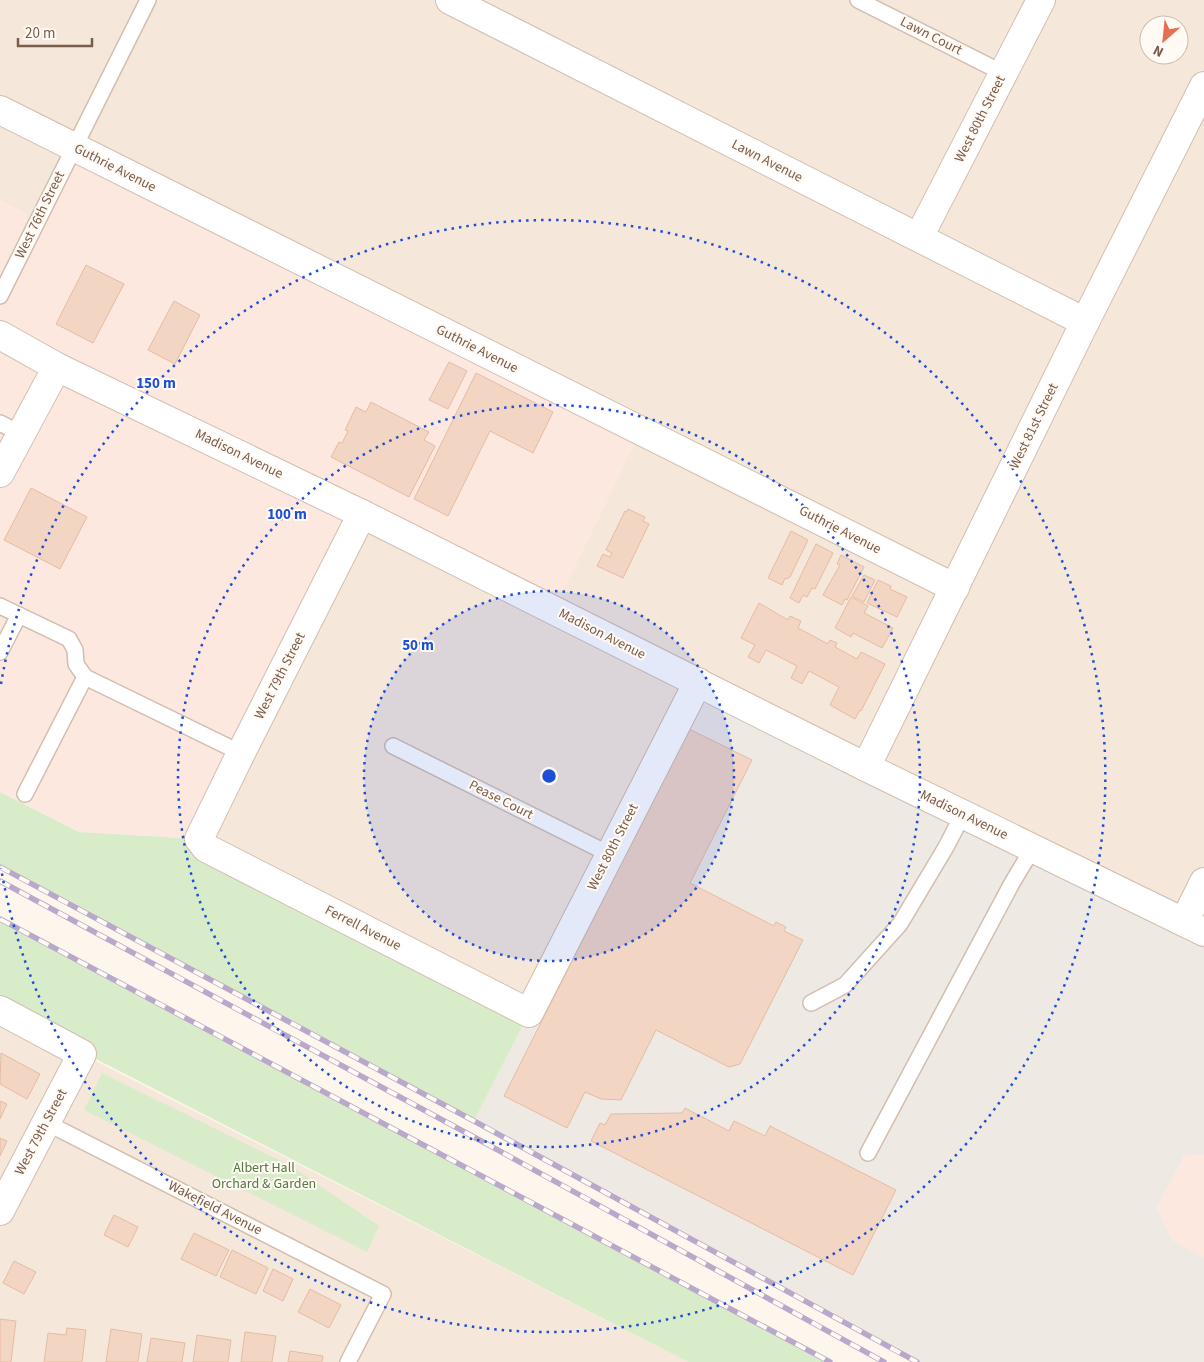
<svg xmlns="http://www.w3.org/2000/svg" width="1204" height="1362" viewBox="0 0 1204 1362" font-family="'Source Sans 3',sans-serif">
<rect width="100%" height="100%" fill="#fdf6ec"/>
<g fill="#f5e8da" fill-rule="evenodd">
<path d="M0 0H1204V932L529 1013 206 848 38 220 0 201ZM1149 25H1179V55H1149Z"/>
<polygon points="0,1010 82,1054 688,1362 0,1362"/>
</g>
<g fill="#fde8e0">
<polygon points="74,147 641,431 554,610 362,514 199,839 79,832 0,792 0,201 38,220"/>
<polygon points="1204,1155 1204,1257 1172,1240 1157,1208 1184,1156"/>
</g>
<polygon fill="#efe9e4" points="698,682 1204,932 1204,1155 1184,1156 1157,1208 1172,1240 1204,1257 1204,1362 917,1362 474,1121"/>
<g fill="#d8ecc9">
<polygon points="0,792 79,832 199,839 529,1013 474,1121 0,867"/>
<polygon points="0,919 830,1362 688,1362 0,1010"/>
<polygon points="102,1073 291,1166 379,1226 367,1252 84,1110"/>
</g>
<g fill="#f3d5c3" stroke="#e6bba3">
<polygon points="86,265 124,284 93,343 56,324"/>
<polygon points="174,301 200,315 175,364 148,350"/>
<polygon points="449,362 467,371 448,409 429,400"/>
<polygon points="476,373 553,412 533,453 490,431 448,516 414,499"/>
<polygon points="371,402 429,432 424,440 435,446 409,497 331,457 339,442 342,443 348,431 345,430 356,407 366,412"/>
<polygon points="31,488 87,517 60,569 4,540"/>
<polygon points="628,509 645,517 643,521 649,524 623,578 597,566 603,554 610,557 612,553 606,550 625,511 627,512"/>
<polygon points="791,531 808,540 790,577 787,579 785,578 782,585 768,578"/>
<polygon points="816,544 833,553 815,589 812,588 807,597 803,595 799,603 790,598"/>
<polygon points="841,555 864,567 847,600 845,599 842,605 823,595 840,565 837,564"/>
<polygon points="864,575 875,580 864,602 852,596"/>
<polygon points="878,580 891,586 890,589 907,597 897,617 867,603"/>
<polygon points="851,597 868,606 864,613 893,628 882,648 853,633 851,637 835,628"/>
<polygon points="759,603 788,620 790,616 801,621 798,628 828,644 830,640 837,643 835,647 857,659 861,652 885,664 861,711 860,710 855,719 830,705 839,687 809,671 802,684 791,678 797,666 766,650 759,663 748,657 755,645 741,638"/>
<polygon points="689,729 752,760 690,883 774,926 776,922 786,927 784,931 803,940 740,1064 729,1067 656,1030 621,1100 601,1099 585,1092 567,1128 504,1096"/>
<polygon points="1,1053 40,1074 27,1099 0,1084"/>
<polygon points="0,1101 7,1104 0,1119"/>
<polygon points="685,1108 729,1131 734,1121 765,1136 770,1126 896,1190 853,1275 591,1141 600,1123 605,1125 611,1114 682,1113"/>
<polygon points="0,1138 7,1141 0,1156"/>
<polygon points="114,1215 138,1227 128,1247 104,1235"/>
<polygon points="194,1233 229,1250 216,1276 181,1259"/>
<polygon points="232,1250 268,1268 256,1294 220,1277"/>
<polygon points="14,1261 36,1272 24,1294 3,1283"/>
<polygon points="273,1269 293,1279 283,1301 263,1291"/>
<polygon points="310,1289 341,1305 329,1328 298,1312"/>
<polygon points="0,1319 16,1321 11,1362 0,1362"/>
<polygon points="67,1328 86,1330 82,1362 44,1362 48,1333 66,1335"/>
<polygon points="111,1329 142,1334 138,1362 106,1362"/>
<polygon points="245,1332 276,1336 272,1362 241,1362"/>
<polygon points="197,1335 231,1340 228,1362 193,1362"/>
<polygon points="151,1338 185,1343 182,1362 147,1362"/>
<polygon points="290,1351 323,1356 322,1362 288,1362"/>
</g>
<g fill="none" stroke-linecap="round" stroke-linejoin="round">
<defs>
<g id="service">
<polyline points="858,0 1003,73"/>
<polyline points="0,296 148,0"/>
<polyline points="0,423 21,434"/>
<polyline points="0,606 69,639 75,650 76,664 85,677 241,753"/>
<polyline points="0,652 19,615"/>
<polyline points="393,746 609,854"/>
<polyline points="25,794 85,677"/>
<polyline points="811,1003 845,985 900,924 946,847 963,814"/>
<polyline points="47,1123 383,1294 348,1362"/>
<polyline points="868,1153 1012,883 1033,848"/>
</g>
<g id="minor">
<polyline points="450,0 1085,322"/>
<polyline points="0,110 955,588"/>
<polyline points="919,237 1041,0"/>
<polyline points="0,473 57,367"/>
<polyline points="362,514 241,753 199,839 206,848 529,1013 698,682"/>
<polyline points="866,767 1085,322 1204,86"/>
<polyline points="1184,922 1204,882"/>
<polyline points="0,1010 82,1054 0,1211"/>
</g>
<polyline id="tertiary" points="0,335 57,367 362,514 866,767 1204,932"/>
</defs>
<use href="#service" stroke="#d1beb0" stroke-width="18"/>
<use href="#minor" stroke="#d1beb0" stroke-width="30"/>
<use href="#tertiary" stroke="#d1beb0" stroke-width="30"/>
<use href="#service" stroke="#fff" stroke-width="15"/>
<use href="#minor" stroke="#fff" stroke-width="28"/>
<use href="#tertiary" stroke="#fff" stroke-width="28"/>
<defs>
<g id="rail">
<polyline points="0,867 474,1121 917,1362"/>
<polyline points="0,881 485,1143 884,1362"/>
<polyline points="0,919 830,1362"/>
</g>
</defs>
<use href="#rail" stroke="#b9a8c9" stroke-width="5.5"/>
<use href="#rail" stroke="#fffaf3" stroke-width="4" stroke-dasharray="11" stroke-linecap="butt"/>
</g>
<circle cx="549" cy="776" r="185" fill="#1d4ed8" fill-opacity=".12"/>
<g fill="none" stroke="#1d4ed8" stroke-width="2.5" stroke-dasharray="2.5 5">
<circle cx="549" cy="776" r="185"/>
<circle cx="549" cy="776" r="371"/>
<path d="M1 684A556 556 0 1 1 1 868"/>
</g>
<g text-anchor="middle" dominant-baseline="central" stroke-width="4" stroke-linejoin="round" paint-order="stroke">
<g font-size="14" fill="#7a5c4d" stroke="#fffaf3">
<text transform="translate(931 36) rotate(27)">Lawn Court</text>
<text transform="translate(980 119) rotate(-63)">West 80th Street</text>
<text transform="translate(767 161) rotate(27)">Lawn Avenue</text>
<text transform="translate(115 168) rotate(27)">Guthrie Avenue</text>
<text transform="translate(40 215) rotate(-64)">West 76th Street</text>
<text transform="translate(477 349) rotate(27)">Guthrie Avenue</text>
<text transform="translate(1034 426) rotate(-64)">West 81st Street</text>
<text transform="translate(239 454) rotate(26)">Madison Avenue</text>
<text transform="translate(840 530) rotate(27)">Guthrie Avenue</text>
<text transform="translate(602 634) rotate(27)">Madison Avenue</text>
<text transform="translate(280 676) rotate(-63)">West 79th Street</text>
<text transform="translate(501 800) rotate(27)">Pease Court</text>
<text transform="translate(964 815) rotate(26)">Madison Avenue</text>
<text transform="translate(613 847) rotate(-63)">West 80th Street</text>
<text transform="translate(363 928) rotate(27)">Ferrell Avenue</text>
<text transform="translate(41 1132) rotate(-62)">West 79th Street</text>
<text transform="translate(215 1208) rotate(27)">Wakefield Avenue</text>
</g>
<g font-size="14" fill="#537a41" stroke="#fffaf3">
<text x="264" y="1168">Albert Hall<tspan x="264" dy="16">Orchard &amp; Garden</tspan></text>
</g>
</g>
<circle cx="549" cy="776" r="8" fill="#1d4ed8" stroke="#fffaf3" stroke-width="2.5"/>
<g font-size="15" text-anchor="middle" font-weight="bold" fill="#1d4ed8" stroke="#fffaf3" stroke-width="4" stroke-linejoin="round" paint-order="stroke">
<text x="156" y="388">150 m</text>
<text x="287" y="519">100 m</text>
<text x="418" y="650">50 m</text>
</g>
<g transform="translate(1164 40) rotate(207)"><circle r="24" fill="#fffaf3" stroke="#cabbb1"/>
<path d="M0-4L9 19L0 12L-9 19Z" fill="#e76f51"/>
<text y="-8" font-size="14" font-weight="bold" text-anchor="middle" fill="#7a5c4d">N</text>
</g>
<path d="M18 38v8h74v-8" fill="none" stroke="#7a5c4d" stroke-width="2.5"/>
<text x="25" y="38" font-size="15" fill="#7a5c4d" stroke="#fffaf3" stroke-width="4" paint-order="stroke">20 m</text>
</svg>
